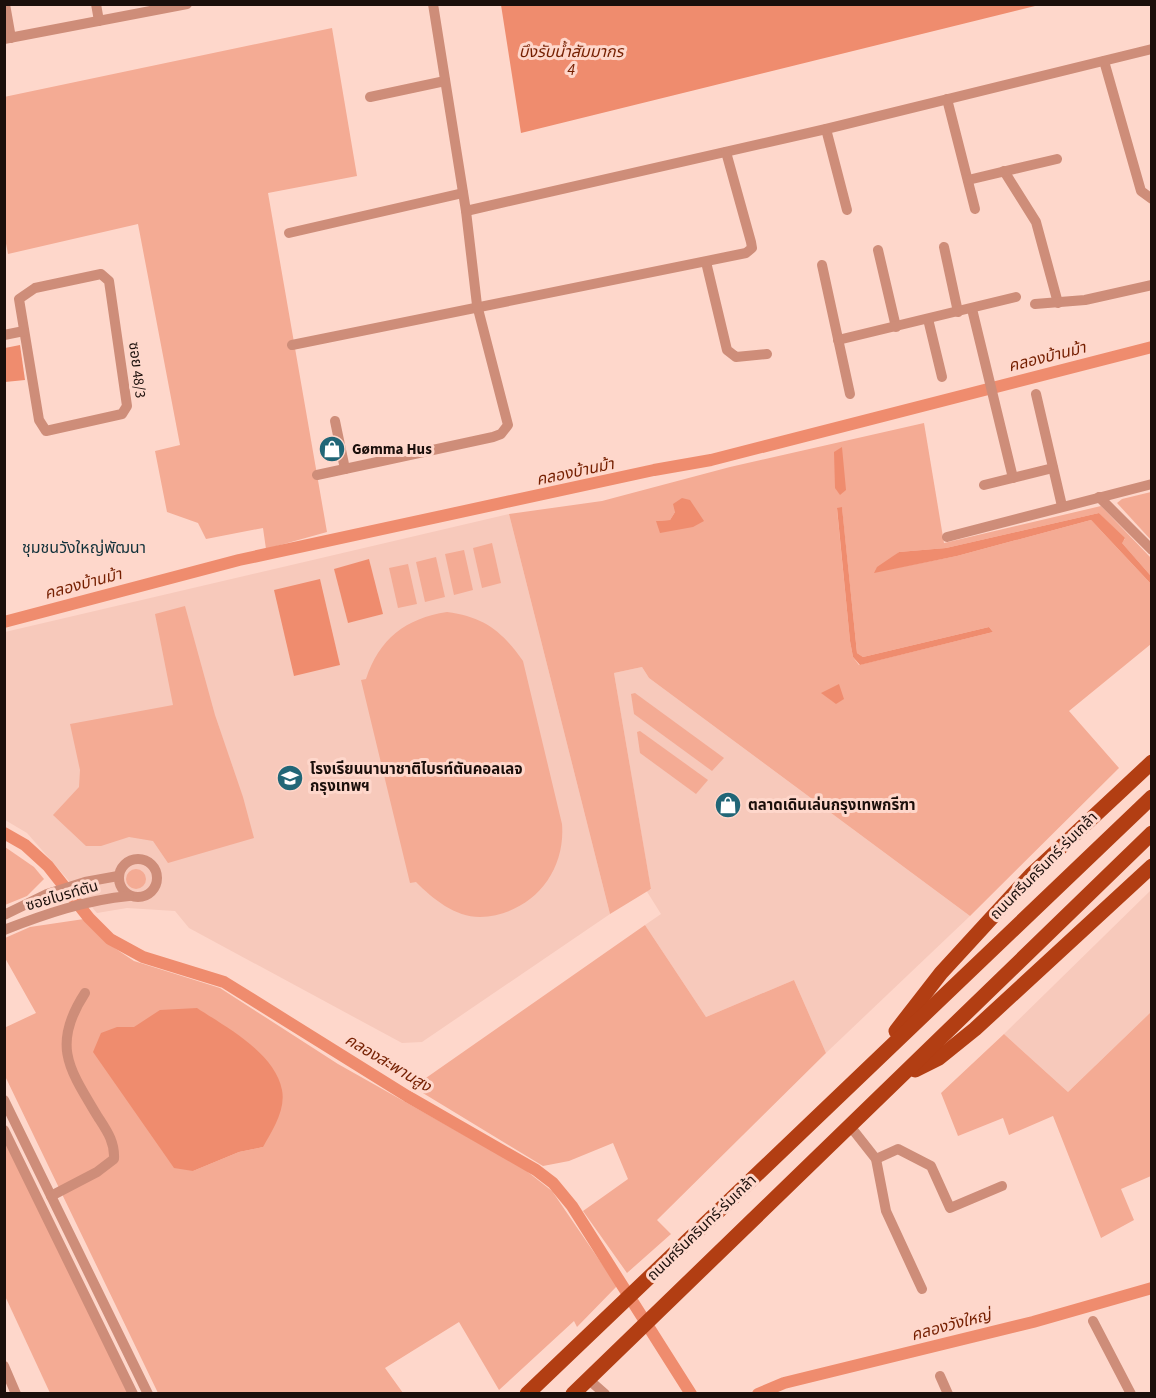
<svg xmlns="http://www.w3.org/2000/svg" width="1156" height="1398" viewBox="0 0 1156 1398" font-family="'Source Sans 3','Noto Sans Thai',sans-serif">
<rect width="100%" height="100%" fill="#fed7cb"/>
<g fill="#f7c9bb">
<polygon points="509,514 610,914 422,1042 402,1043 189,928 175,911 127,908 97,913 27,833 5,820 5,632"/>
<polygon points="642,667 649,678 970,916 826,1053 794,980 706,1017 645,925 661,914 646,890 651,890 614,673"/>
<polygon points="1151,890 1151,1012 1068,1092 1004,1034"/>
</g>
<g fill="#f4ab94" fill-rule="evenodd">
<polygon points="332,28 357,176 268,193 327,532 266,549 263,528 206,539 198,523 167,512 155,451 180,445 138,224 8,254 4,233 4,97"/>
<path d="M924 423 944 543 1101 506 1151 558V576L1121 542 1125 539 1099 513 946 548 899 552 875 572 957 556 1091 520 1151 584V644L1069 711 1119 768 970 916 649 678 642 667 614 673 651 889 610 914 509 514 602 501 730 467ZM842 508 857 653 863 657 989 627 993 632 859 665 853 657 850 641 837 509ZM675 512 693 527 656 521 670 520Z"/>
<polygon points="1151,492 1152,492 1151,540 1117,503 1122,499"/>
<polygon points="492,543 501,583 482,588 473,548"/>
<polygon points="464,550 473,590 454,595 445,554"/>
<polygon points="436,557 445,597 425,602 416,562"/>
<polygon points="408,564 417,604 398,608 389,568"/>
<polygon points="185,606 215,715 243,797 254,838 168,863 153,841 129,837 101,846 86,846 53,815 79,787 80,770 70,724 173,705 155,614"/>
<path d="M447 612C484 617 502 631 523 661L562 824C566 873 531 915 480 917 455 917 433 899 416 882L410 883 361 680 366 679C379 639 406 618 447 612Z"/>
<polygon points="635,693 724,758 712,771 634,714 631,694"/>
<polygon points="640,731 708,780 696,794 640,753 637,732"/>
<polygon points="5,847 34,867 44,879 27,896 5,905"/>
<circle cx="136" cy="879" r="10"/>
<path d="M84 919 113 947 134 961 220 988 338 1064 524 1169 552 1191 617 1286 577 1327 574 1321 499 1390 459 1322 385 1368 403 1393H158L5 1076 4 1028 36 1013 5 958V938L30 927ZM117 1027H133L263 1147 239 1152 193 1171Z"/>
<polygon points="645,925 706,1017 794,980 826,1053 657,1220 671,1234 627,1273 583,1211 628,1179 613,1143 569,1161 543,1166 413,1087"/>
<polygon points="1151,1012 1151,1176 1121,1189 1134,1220 1101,1238 1053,1116 1009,1135 1003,1118 958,1136 941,1093 1004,1034 1068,1092"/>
<polygon points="4,1138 129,1393 50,1393 5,1296"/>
</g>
<g fill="#ef8c6e">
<polygon points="501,5 501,4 1039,5 521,133"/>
<polygon points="20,345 25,380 5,382 5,348"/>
<polygon points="842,447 846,490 840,495 835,488 834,452"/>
<polygon points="682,498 690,500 704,521 693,527 660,533 656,521 670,520 675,512 673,504"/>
<polygon points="842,507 857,653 863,657 989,627 993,632 860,665 853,657 850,641 837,508"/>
<polygon points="1099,513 1125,538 1122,543 1151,576 1151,584 1091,520 957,556 874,573 877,567 899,552 946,548"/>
<polygon points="369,559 383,614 348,623 334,569"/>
<polygon points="320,579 340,665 294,676 274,590"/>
<polygon points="839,684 844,699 836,704 821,693"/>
<path d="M197 1008C226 1027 275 1053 282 1090 286 1110 272 1131 263 1147L239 1152 193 1171 174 1168 93 1052 101 1033 117 1027H134L160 1010Z"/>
</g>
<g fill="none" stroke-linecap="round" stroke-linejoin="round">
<g stroke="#ef8c6e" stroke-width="12">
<polyline points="4,622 239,560 654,470 711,460 1152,347"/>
<polyline points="4,833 25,845 48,866 89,918 110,939 143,957 224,982 407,1096 536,1170 553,1183 572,1206 691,1394"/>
<polyline points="758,1394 784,1383 1033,1322 1152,1288"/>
</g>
<g stroke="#ce8d79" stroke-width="10">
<polyline points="5,4 11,38"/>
<polyline points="96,4 99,21"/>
<polyline points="4,39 187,4"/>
<polyline points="1104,61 1141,191 1152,199"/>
<polyline points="370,97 445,81"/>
<polyline points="947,99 975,209"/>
<polyline points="826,129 847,210"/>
<polyline points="1004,171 1036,222 1058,303"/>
<polyline points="968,180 1057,159"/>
<polyline points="466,211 826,129 1152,49"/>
<polyline points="289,233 463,193"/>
<polyline points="944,247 958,312"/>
<polyline points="878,250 896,327"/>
<polyline points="706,262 727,350 736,357 767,354"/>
<polyline points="822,265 850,394"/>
<polygon points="101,274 109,281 127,406 122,414 46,431 39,420 19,299 35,288"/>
<polyline points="1035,304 1085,300 1152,285"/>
<polyline points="972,309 1013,478"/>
<polyline points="928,319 942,377"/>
<polyline points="4,335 24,331"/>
<polyline points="838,340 1016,297"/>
<polyline points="292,345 746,253 752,248 751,242 726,152"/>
<polyline points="1036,394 1062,506"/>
<polyline points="335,421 345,469"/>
<polyline points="317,475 493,437 501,434 508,425 477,305 466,211 433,4"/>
<polyline points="984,485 1053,468"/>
<polyline points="1099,497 1152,550"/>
<polyline points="947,537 1152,484"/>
<circle cx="138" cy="878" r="19"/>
<polyline points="4,915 47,894 85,882 118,876"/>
<path d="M4 930C45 914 86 900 129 896"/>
<polyline points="4,1100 148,1394"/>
<polyline points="850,1126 876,1159 886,1211 922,1289"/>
<polyline points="4,1130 133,1394"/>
<polyline points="876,1159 898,1149 931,1166 950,1208 1002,1186"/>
<path d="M51 1196 97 1172 114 1159C115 1142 107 1131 98 1117 69 1069 51 1045 85 993"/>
<polyline points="1093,1321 1131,1394"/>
<polyline points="4,1366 16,1394"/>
<polyline points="940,1376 948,1394"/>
<polyline points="588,1379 605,1394"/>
</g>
<g stroke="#b23e13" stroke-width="15">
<polyline points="896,1031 941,973 1031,875 1152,762"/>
<polyline points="915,1070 939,1058 975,1029 1152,866"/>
<polyline points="527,1394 1152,797"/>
<polyline points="573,1394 1152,833"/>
</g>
</g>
<defs>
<symbol id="shop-disc" viewBox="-11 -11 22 22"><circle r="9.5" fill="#216677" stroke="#fed7cb"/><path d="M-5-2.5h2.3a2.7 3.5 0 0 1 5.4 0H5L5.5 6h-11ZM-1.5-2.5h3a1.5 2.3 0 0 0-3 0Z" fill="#fff"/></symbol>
<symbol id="school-disc" viewBox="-11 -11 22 22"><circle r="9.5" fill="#216677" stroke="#fed7cb"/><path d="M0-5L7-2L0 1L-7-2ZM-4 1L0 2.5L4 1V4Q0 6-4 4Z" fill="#fff"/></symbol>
</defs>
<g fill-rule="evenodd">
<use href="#shop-disc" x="317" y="434" width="30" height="30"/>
<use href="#school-disc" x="275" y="763" width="30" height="30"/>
<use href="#shop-disc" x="713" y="790" width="30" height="30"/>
</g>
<g text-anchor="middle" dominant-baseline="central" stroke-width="6" stroke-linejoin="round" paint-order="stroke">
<g font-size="15" fill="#1b0f0b" stroke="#fed7cb">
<text transform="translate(137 370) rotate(83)">ซอย 48/3</text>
<text transform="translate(1044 866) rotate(-45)">ถนนศรีนครินทร์-ร่มเกล้า</text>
<text transform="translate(62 896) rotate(-16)">ซอยไบรท์ตัน</text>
<text transform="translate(702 1228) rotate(-44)">ถนนศรีนครินทร์-ร่มเกล้า</text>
</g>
<g font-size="15" font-weight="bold" fill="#1b0f0b" stroke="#fed7cb" text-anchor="start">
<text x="352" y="449">Gømma Hus</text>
<text x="310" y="769">โรงเรียนนานาชาติไบรท์ตันคอลเลจ<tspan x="310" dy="17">กรุงเทพฯ</tspan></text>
<text x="748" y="805">ตลาดเดินเล่นกรุงเทพกรีฑา</text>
</g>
<g font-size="16" font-style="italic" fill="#751f00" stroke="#fed7cb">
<text x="571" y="52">บึงรับน้ำสัมมากร<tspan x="571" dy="18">4</tspan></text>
<text transform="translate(1047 357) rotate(-14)">คลองบ้านม้า</text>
<text transform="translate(575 472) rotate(-12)">คลองบ้านม้า</text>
<text transform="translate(83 584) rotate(-15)">คลองบ้านม้า</text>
<text transform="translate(388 1063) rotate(31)">คลองสะพานสูง</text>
<text transform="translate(951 1325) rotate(-15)">คลองวังใหญ่</text>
</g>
<g font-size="16" fill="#11313a" stroke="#fed7cb">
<text x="84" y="548">ชุมชนวังใหญ่พัฒนา</text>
</g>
</g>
<rect width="1156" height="1398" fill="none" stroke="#1b0f0b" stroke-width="12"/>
</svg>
